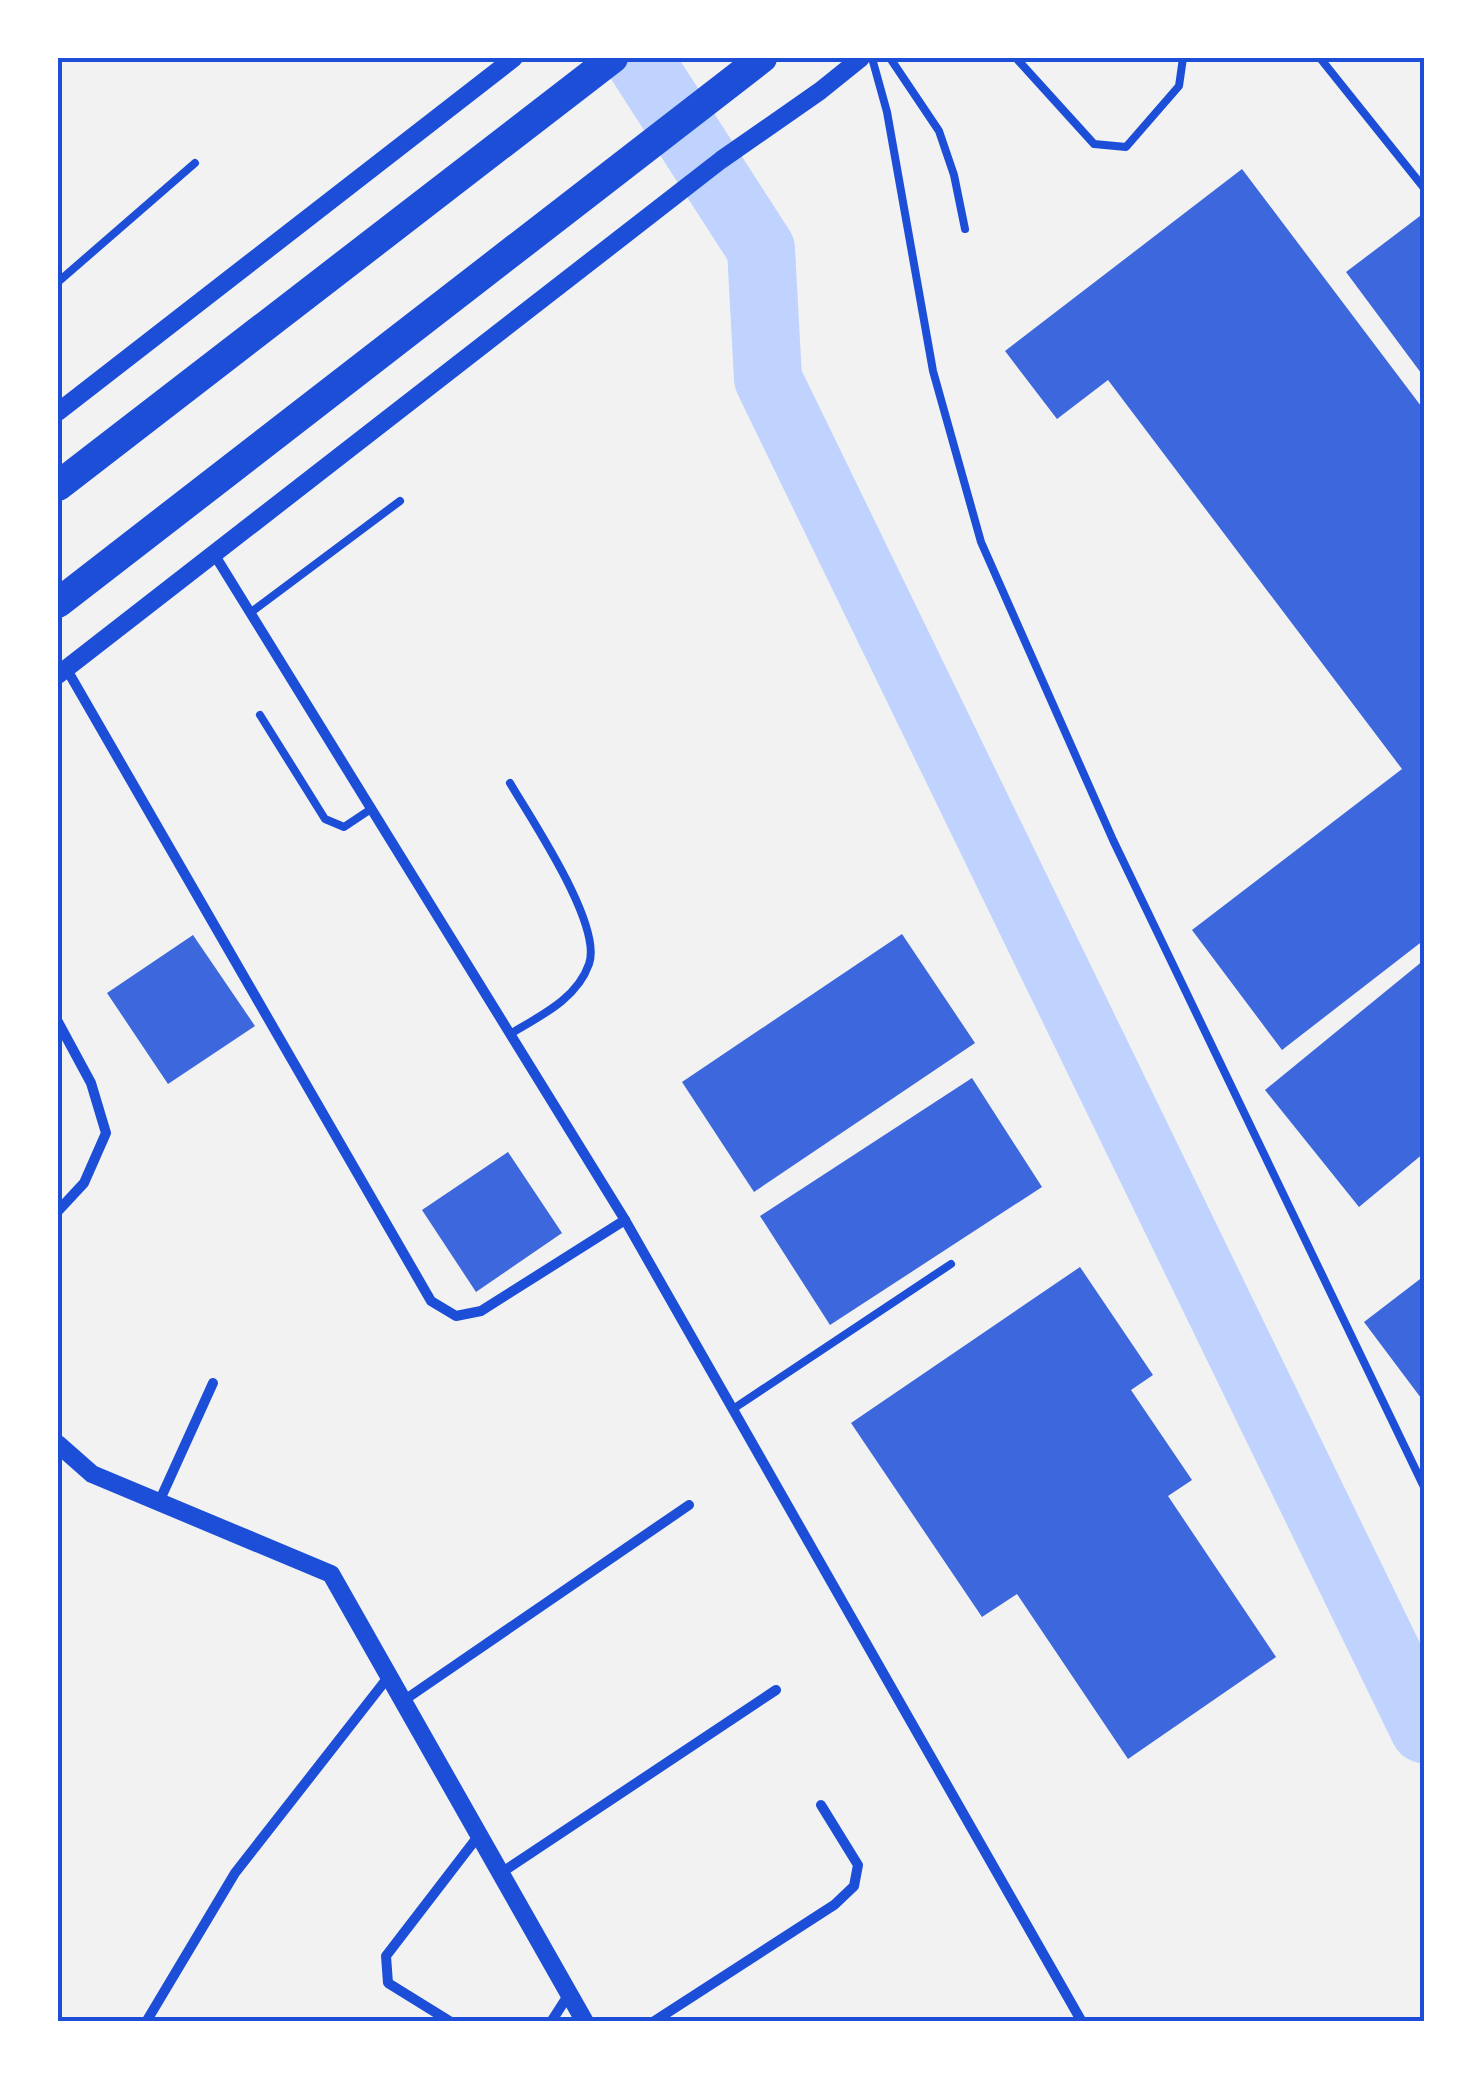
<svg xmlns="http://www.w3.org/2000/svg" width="1482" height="2079" viewBox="0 0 1482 2079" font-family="'Roboto Serif',serif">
<rect width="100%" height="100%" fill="#f2f2f2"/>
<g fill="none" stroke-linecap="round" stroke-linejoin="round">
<polyline stroke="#bfd3fe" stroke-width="68" points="638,58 761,249 768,379 1424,1729"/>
</g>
<g fill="#3d67dc">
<polygon points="1242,169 1424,410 1424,940 1282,1050 1192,930 1402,769 1108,380 1057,419 1005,351"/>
<polygon points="1424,213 1424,377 1346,272"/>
<polygon points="902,934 975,1043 754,1192 682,1082"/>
<polygon points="193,935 255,1026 168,1084 107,993"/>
<polygon points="1424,960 1424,1153 1359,1207 1265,1090"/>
<polygon points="972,1078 1042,1187 830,1325 760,1216"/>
<polygon points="508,1152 562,1233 476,1292 422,1210"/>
<polygon points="1080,1267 1153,1375 1131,1390 1192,1480 1168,1496 1276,1657 1128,1759 1017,1594 982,1617 851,1423"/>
<polygon points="1424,1276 1424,1402 1364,1322"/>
</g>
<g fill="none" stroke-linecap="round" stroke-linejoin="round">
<g stroke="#1d4ed8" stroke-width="8">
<polyline points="872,58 887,112 933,371 981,542 1113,840 1424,1487"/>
<polyline points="890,58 939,131 954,175 965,229"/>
<polyline points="1016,58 1094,144 1126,147 1179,86 1183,58"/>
<polyline points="1320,58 1424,188"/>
<polyline points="58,282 195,163"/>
<polyline points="250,613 400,501"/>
<polyline points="260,715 325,819 344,827 371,809"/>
<path d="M510 783C531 819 603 925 589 964 577 999 540 1016 510 1034"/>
<polyline points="733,1409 951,1264"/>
</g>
<g stroke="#1d4ed8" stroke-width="10">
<polyline points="214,554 625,1220 1082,2022"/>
<polyline points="66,668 431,1301 456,1316 481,1311 625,1220"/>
<polyline points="58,1022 91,1083 106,1133 84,1183 58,1211"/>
<polyline points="159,1502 213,1383"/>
<polyline points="403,1701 689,1505"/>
<polyline points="501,1873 776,1690"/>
<polyline points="146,2022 235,1873 389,1676"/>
<polyline points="451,2022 388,1983 386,1956 479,1835"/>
<polyline points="551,2022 569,1994"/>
<polyline points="653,2022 834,1905 854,1886 858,1865 821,1805"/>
</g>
<g stroke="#1d4ed8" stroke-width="18">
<polyline points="58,412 514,58"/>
<polyline points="58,675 721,160 820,91 861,58"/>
<polyline points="58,1444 92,1474 331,1574 585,2022"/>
</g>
<g stroke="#1d4ed8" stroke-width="30">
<polyline points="58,486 613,58"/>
<polyline points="58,603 762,58"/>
</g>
</g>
<rect width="1482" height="2079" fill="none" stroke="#ffffff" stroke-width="120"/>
<rect x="60" y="60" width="1362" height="1959" fill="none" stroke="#1d4ed8" stroke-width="4"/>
</svg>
